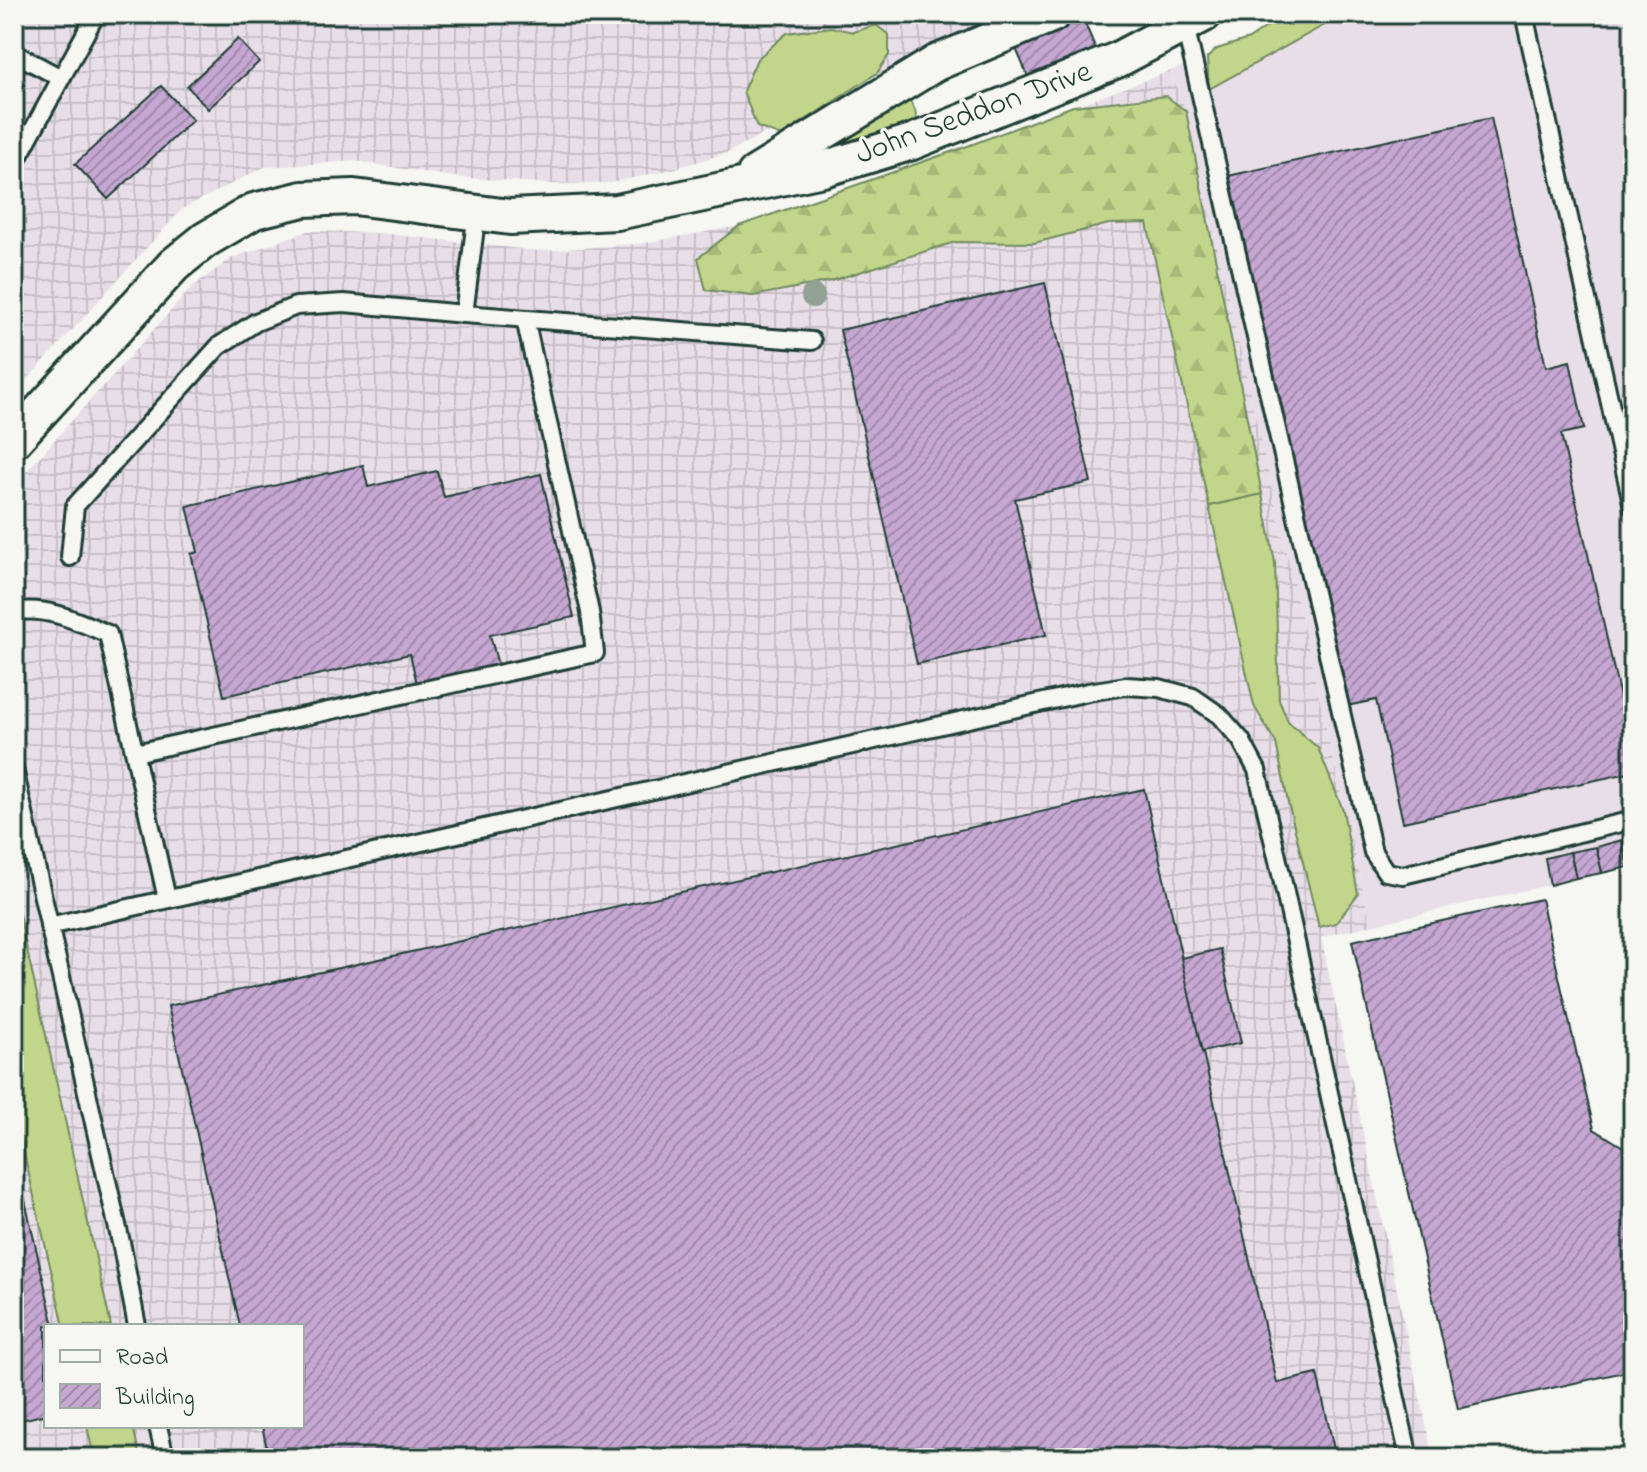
<svg xmlns="http://www.w3.org/2000/svg" width="1647" height="1472" viewBox="0 0 1647 1472" font-family="'Indie Flower',sans-serif">
<defs>
<pattern id="industrial-grid" width="8" height="8" patternUnits="userSpaceOnUse" patternTransform="scale(2)"><rect width="8" height="8" fill="#e8dee8"/><path d="M0 4h8M4 0v8" fill="none" stroke="#c7bfc8"/></pattern>
<pattern id="forest-firs" width="22" height="20" patternUnits="userSpaceOnUse" patternTransform="scale(2)"><rect width="22" height="20" fill="#c2d68b"/><path d="M5 1l3.5 6h-7zM16 11l3.5 6h-7z" fill="#a6b979"/></pattern>
<pattern id="building-hatch" width="6" height="6" patternUnits="userSpaceOnUse" patternTransform="scale(2)"><rect width="6" height="6" fill="#c6a7d2"/><path d="M-1 1l2-2M0 6l6-6M5 7l2-2" fill="none" stroke="#a089ab"/></pattern>
</defs>
<rect width="100%" height="100%" fill="#f6f6f2"/>
<filter id="ink" filterUnits="userSpaceOnUse"><feTurbulence type="fractalNoise" baseFrequency=".0125" numOctaves="2"/><feDisplacementMap in="SourceGraphic" scale="16" xChannelSelector="R" yChannelSelector="G"/><feConvolveMatrix kernelMatrix="1 2 1 2 8 2 1 2 1" color-interpolation-filters="sRGB"/></filter>
<g filter="url(#ink)">
<polygon fill="#e8dee8" points="1323,14 1633,14 1633,866 1371,925 1186,112 1170,71"/>
<g fill="url(#industrial-grid)" fill-rule="evenodd">
<polygon points="14,14 1006,14 926,49 727,153 669,170 610,183 553,184 454,177 355,161 264,167 182,209 14,394"/>
<path d="M1170 71 1186 111 1371 925 1321 937 1433 1458H14V485L193 286 232 258 308 231 380 233 539 251 639 244 739 226 965 147ZM46 1326H302V1426H46Z"/>
</g>
<g fill="#c2d68b" stroke="#708a60" stroke-width="2">
<polygon points="1282,14 1365,14 1330,22 1209,89 1207,58 1217,49 1249,39 1275,21"/>
<polygon points="876,25 889,35 889,55 877,73 781,136 757,127 743,91 757,59 787,33 831,27 853,32"/>
<polygon points="907,96 915,110 918,126 816,158 849,128"/>
<polygon points="1262,494 1275,563 1279,700 1288,722 1318,748 1343,810 1358,894 1336,923 1319,927 1288,802 1276,743 1254,706 1209,506"/>
<polygon points="14,892 111,1326 64,1326 14,1110"/>
<polygon points="87,1426 133,1426 140,1458 94,1458"/>
</g>
<polygon fill="url(#forest-firs)" stroke="#708a60" stroke-width="2" points="1166,96 1186,111 1262,494 1209,506 1147,223 1109,224 1034,243 955,242 831,281 753,296 706,290 698,258 739,226 965,147 1073,106"/>
<g fill="url(#building-hatch)" stroke="#1f3d34" stroke-width="2">
<polygon points="1082,16 1097,52 1030,81 1014,44"/>
<polygon points="238,39 259,62 208,109 187,86"/>
<polygon points="161,86 193,120 108,199 75,164"/>
<polygon points="1491,118 1546,367 1570,361 1584,429 1561,434 1633,755 1633,772 1403,822 1376,700 1346,706 1228,176"/>
<polygon points="1045,283 1091,482 1015,499 1046,635 917,664 840,330"/>
<polygon points="363,465 368,487 437,471 444,497 541,474 574,617 490,635 498,665 417,684 410,654 224,696 191,554 198,552 187,506"/>
<polygon points="1144,789 1277,1383 1317,1374 1336,1458 269,1458 262,1426 302,1426 302,1326 240,1326 168,1006"/>
<polygon points="1633,838 1633,866 1628,867 1622,840"/>
<polygon points="1622,840 1628,867 1602,873 1596,847"/>
<polygon points="1596,847 1602,873 1576,878 1570,852"/>
<polygon points="1570,852 1576,878 1550,885 1545,858"/>
<polygon points="1541,899 1594,1129 1633,1153 1633,1370 1458,1409 1352,941"/>
<polygon points="1220,949 1241,1043 1202,1052 1181,958"/>
<polygon points="14,1153 54,1326 46,1326 46,1414 14,1422"/>
</g>
<g fill="none" stroke-linecap="round" stroke-linejoin="round">
<defs>
<g id="service">
<polyline points="1524,14 1633,507"/>
<polyline points="1185,25 1373,852 1386,872 1403,875 1633,820"/>
<polyline points="14,53 61,78"/>
<polyline points="14,165 96,14"/>
<polyline points="464,314 477,212"/>
<polyline points="70,557 75,506 219,346 256,322 296,306 344,303 464,314 812,341"/>
<path d="M14 612C46 605 79 622 108 634L167 899"/>
<polyline points="135,753 595,653 590,612 525,319"/>
<polyline points="14,769 122,1247 137,1326"/>
<polyline points="49,926 1088,692 1126,686 1159,688 1193,697 1219,715 1241,740 1257,770 1281,874 1409,1458"/>
<polyline points="158,1426 165,1458"/>
</g>
<g id="minor">
<polyline points="755,174 936,63 1053,14"/>
<polyline points="14,440 174,265 205,240 254,211 303,199 354,197 510,217 617,212 823,169 912,142 1117,60 1204,14"/>
</g>
</defs>
<use href="#service" stroke="#1f3d34" stroke-width="22"/>
<use href="#minor" stroke="#1f3d34" stroke-width="40"/>
<use href="#service" stroke="#f6f6f2" stroke-width="16"/>
<use href="#minor" stroke="#f6f6f2" stroke-width="34"/>
</g>
<circle fill="#92a193" cx="813" cy="296" r="12"/>
</g>
<g text-anchor="middle" dominant-baseline="central" stroke-width="6" stroke-linejoin="round" paint-order="stroke">
<g font-size="32" fill="#1f3d34" stroke="#f6f6f2">
<text transform="translate(974 114) rotate(-20)">John Seddon Drive</text>
</g>
</g>
<rect width="1647" height="1472" fill="none" stroke="#f6f6f2" stroke-width="48"/>
<rect x="24" y="24" width="1599" height="1424" fill="none" stroke="#1f3d34" stroke-width="3" filter="url(#ink)"/>
<rect x="44" y="1324" width="260" height="104" fill="#f6f6f2" stroke="#a0aca6" stroke-width="2"/>
<rect x="60" y="1350" width="40" height="12" fill="#f6f6f2" stroke="#a0aca6" stroke-width="2"/>
<text x="116" y="1364" font-size="24" fill="#1f3d34">Road</text>
<rect x="60" y="1384" width="40" height="24" fill="url(#building-hatch)" stroke="#a0aca6" stroke-width="2"/>
<text x="116" y="1404" font-size="24" fill="#1f3d34">Building</text>
</svg>
